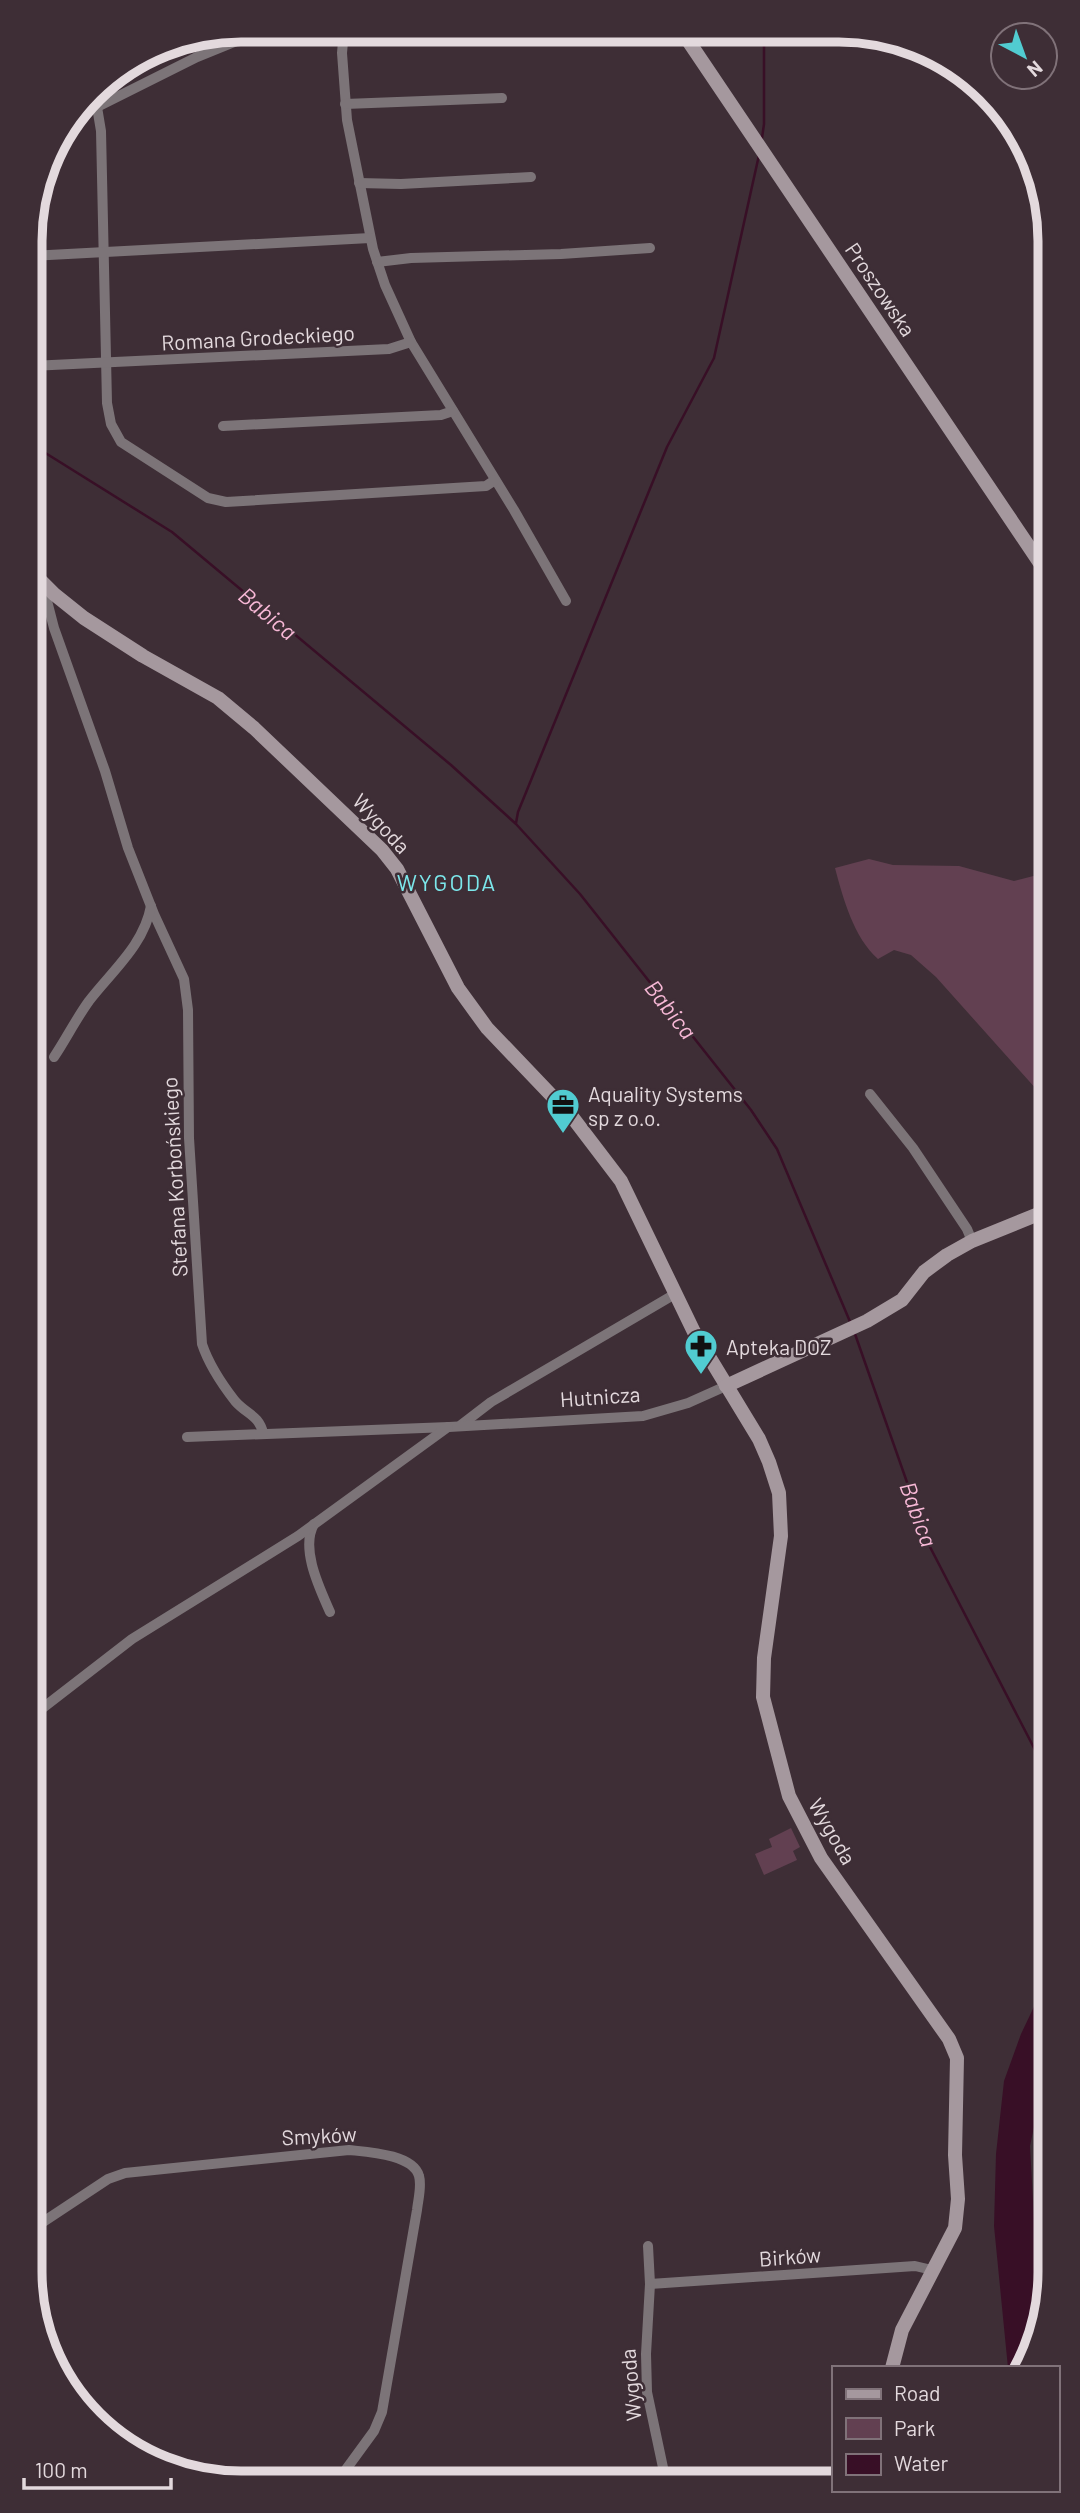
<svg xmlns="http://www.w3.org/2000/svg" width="1080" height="2513" viewBox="0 0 1080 2513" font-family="Barlow,sans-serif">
<rect width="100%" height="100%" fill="#3e2e36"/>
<g fill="#624051">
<path d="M869 859 893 865 959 866 1014 881 1045 873 1046 1100 936 977 911 955 894 950 878 959C854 938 843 898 835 868Z"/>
<polygon points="791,1828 800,1847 793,1851 797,1860 764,1875 755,1854 772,1847 769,1839"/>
</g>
<polygon fill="#380f26" points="1049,1975 1049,2056 1030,2146 1036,2255 1043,2314 1034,2352 1025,2368 1008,2368 994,2226 996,2154 1004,2081 1021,2034"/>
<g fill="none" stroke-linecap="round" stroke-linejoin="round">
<g stroke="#380f26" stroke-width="2.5">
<polyline points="762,138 764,124 764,33"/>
<polyline points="31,444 172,532 451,765 516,824 580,894 751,1110 777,1149 851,1324"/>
<polyline points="516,823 518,812 667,447 714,358 759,155"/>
<polyline points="855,1334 929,1545 1048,1775"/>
</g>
<g stroke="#7c7478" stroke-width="10">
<polyline points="344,30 342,53 347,120 373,249 385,285 411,342 514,510 566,601"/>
<polyline points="345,104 502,98"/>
<polyline points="97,107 101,131 107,403 111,424 121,442 208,498 226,502 486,486 495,480"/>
<polyline points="75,118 197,57 264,30"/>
<polyline points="359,183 401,184 531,177"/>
<polyline points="30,256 370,238"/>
<polyline points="377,262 411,258 561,254 650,248"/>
<polyline points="31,366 389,349 411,342"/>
<polyline points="223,426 441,415 453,411"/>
<path d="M48 587 46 597 54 628 105 771 128 848 154 914 184 979 188 1010 189 1138 202 1344C209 1365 221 1383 235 1401 246 1414 259 1415 263 1433"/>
<path d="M54 1057C66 1039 76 1019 89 1001 112 971 144 945 151 906"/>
<polyline points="870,1094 913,1148 967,1229 972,1241"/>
<polyline points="461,1425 491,1402 675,1294"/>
<polyline points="187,1437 449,1427 643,1416 688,1403 726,1386"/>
<path d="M314 1524C300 1549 320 1589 330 1612"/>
<polyline points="35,1714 132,1639 298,1536 448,1427"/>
<path d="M37 2226 108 2179 125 2173 349 2150C367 2152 413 2154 419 2176 422 2186 418 2200 417 2210L382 2412 374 2431 339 2479"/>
<polyline points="648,2246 650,2284 646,2354 647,2392 665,2477"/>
<polyline points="650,2284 915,2266 932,2270"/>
</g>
<g stroke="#a5989e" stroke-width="14">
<polyline points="683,33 1044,569"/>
<polyline points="31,571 54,594 84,618 143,656 218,698 254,728 382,850 397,869 458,988 487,1028 573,1118 621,1181 694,1332 759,1439 769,1462 779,1493 781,1536 764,1658 763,1697 789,1796 821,1858 949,2039 957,2058 955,2155 958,2199 955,2228 902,2330 892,2368"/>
<polyline points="726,1386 867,1321 902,1300 924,1272 947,1255 972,1241 1046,1211"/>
</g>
</g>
<defs>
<symbol id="office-pin" viewBox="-11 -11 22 30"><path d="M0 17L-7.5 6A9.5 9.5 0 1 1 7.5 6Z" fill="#51ccd1" stroke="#3e2e36"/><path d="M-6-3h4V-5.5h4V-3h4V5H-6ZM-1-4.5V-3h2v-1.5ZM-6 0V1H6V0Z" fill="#111"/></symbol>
<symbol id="pharmacy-pin" viewBox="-11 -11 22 30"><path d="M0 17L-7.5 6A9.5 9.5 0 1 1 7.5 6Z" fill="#51ccd1" stroke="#3e2e36"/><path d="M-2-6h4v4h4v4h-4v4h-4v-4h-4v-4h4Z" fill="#111"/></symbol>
</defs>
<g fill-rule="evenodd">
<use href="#office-pin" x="544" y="1086" width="38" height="52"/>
<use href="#pharmacy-pin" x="682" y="1327" width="38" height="52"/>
</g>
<g text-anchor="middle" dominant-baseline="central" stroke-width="5" stroke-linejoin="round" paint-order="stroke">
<g font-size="21" fill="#e3d9dd" stroke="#3e2e36">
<text transform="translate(881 289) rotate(56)">Proszowska</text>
<text transform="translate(258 337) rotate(-3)">Romana Grodeckiego</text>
<text transform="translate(382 823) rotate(47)">Wygoda</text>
<text transform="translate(174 1177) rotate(-93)">Stefana Korbońskiego</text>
<text transform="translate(600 1396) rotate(-4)">Hutnicza</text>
<text transform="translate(833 1831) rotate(60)">Wygoda</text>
<text transform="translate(319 2135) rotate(-3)">Smyków</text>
<text transform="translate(790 2256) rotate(-4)">Birków</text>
<text transform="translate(630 2385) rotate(-95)">Wygoda</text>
</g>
<g font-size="21" fill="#e3d9dd" stroke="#3e2e36" text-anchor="start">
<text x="588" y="1093">Aquality Systems<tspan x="588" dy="24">sp z o.o.</tspan></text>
<text x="726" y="1346">Apteka DOZ</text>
</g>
<g font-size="23" font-style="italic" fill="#f7b8d6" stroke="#3e2e36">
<text transform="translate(268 613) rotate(40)">Babica</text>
<text transform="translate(671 1009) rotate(52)">Babica</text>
<text transform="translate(919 1514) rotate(70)">Babica</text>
</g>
<g font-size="23" letter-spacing="2" fill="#7ce8ec" stroke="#3e2e36">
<text x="447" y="882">WYGODA</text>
</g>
</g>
<path d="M0 0H1080V2513H0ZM241 42H839A199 199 0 0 1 1038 241V2272A199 199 0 0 1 839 2471H241A199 199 0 0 1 42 2272V241A199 199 0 0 1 241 42Z" fill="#3e2e36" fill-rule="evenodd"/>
<path fill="none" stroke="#e3d9dd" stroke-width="9" d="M241 42H839A199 199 0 0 1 1038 241V2272A199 199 0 0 1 839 2471H241A199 199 0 0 1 42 2272V241A199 199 0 0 1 241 42Z"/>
<rect x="832" y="2366" width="228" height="126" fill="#3e2e36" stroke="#807279" stroke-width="2"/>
<rect x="846" y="2389" width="35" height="10" fill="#a5989e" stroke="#807279" stroke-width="2"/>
<text x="894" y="2401" font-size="21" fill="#e3d9dd">Road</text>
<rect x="846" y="2418" width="35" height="21" fill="#624051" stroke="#807279" stroke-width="2"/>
<text x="894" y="2436" font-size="21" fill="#e3d9dd">Park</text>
<rect x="846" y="2454" width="35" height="21" fill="#380f26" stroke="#807279" stroke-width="2"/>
<text x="894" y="2471" font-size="21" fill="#e3d9dd">Water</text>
<g transform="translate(1024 56) rotate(139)"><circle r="33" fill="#3e2e36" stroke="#807279" stroke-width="2"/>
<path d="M0-5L12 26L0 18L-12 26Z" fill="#51ccd1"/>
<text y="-10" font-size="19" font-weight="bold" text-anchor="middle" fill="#e3d9dd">N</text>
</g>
<path d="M24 2478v10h147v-10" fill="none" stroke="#e3d9dd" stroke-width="3.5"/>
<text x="35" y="2478" font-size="21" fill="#e3d9dd" stroke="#3e2e36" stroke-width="5" paint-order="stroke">100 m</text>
</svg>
